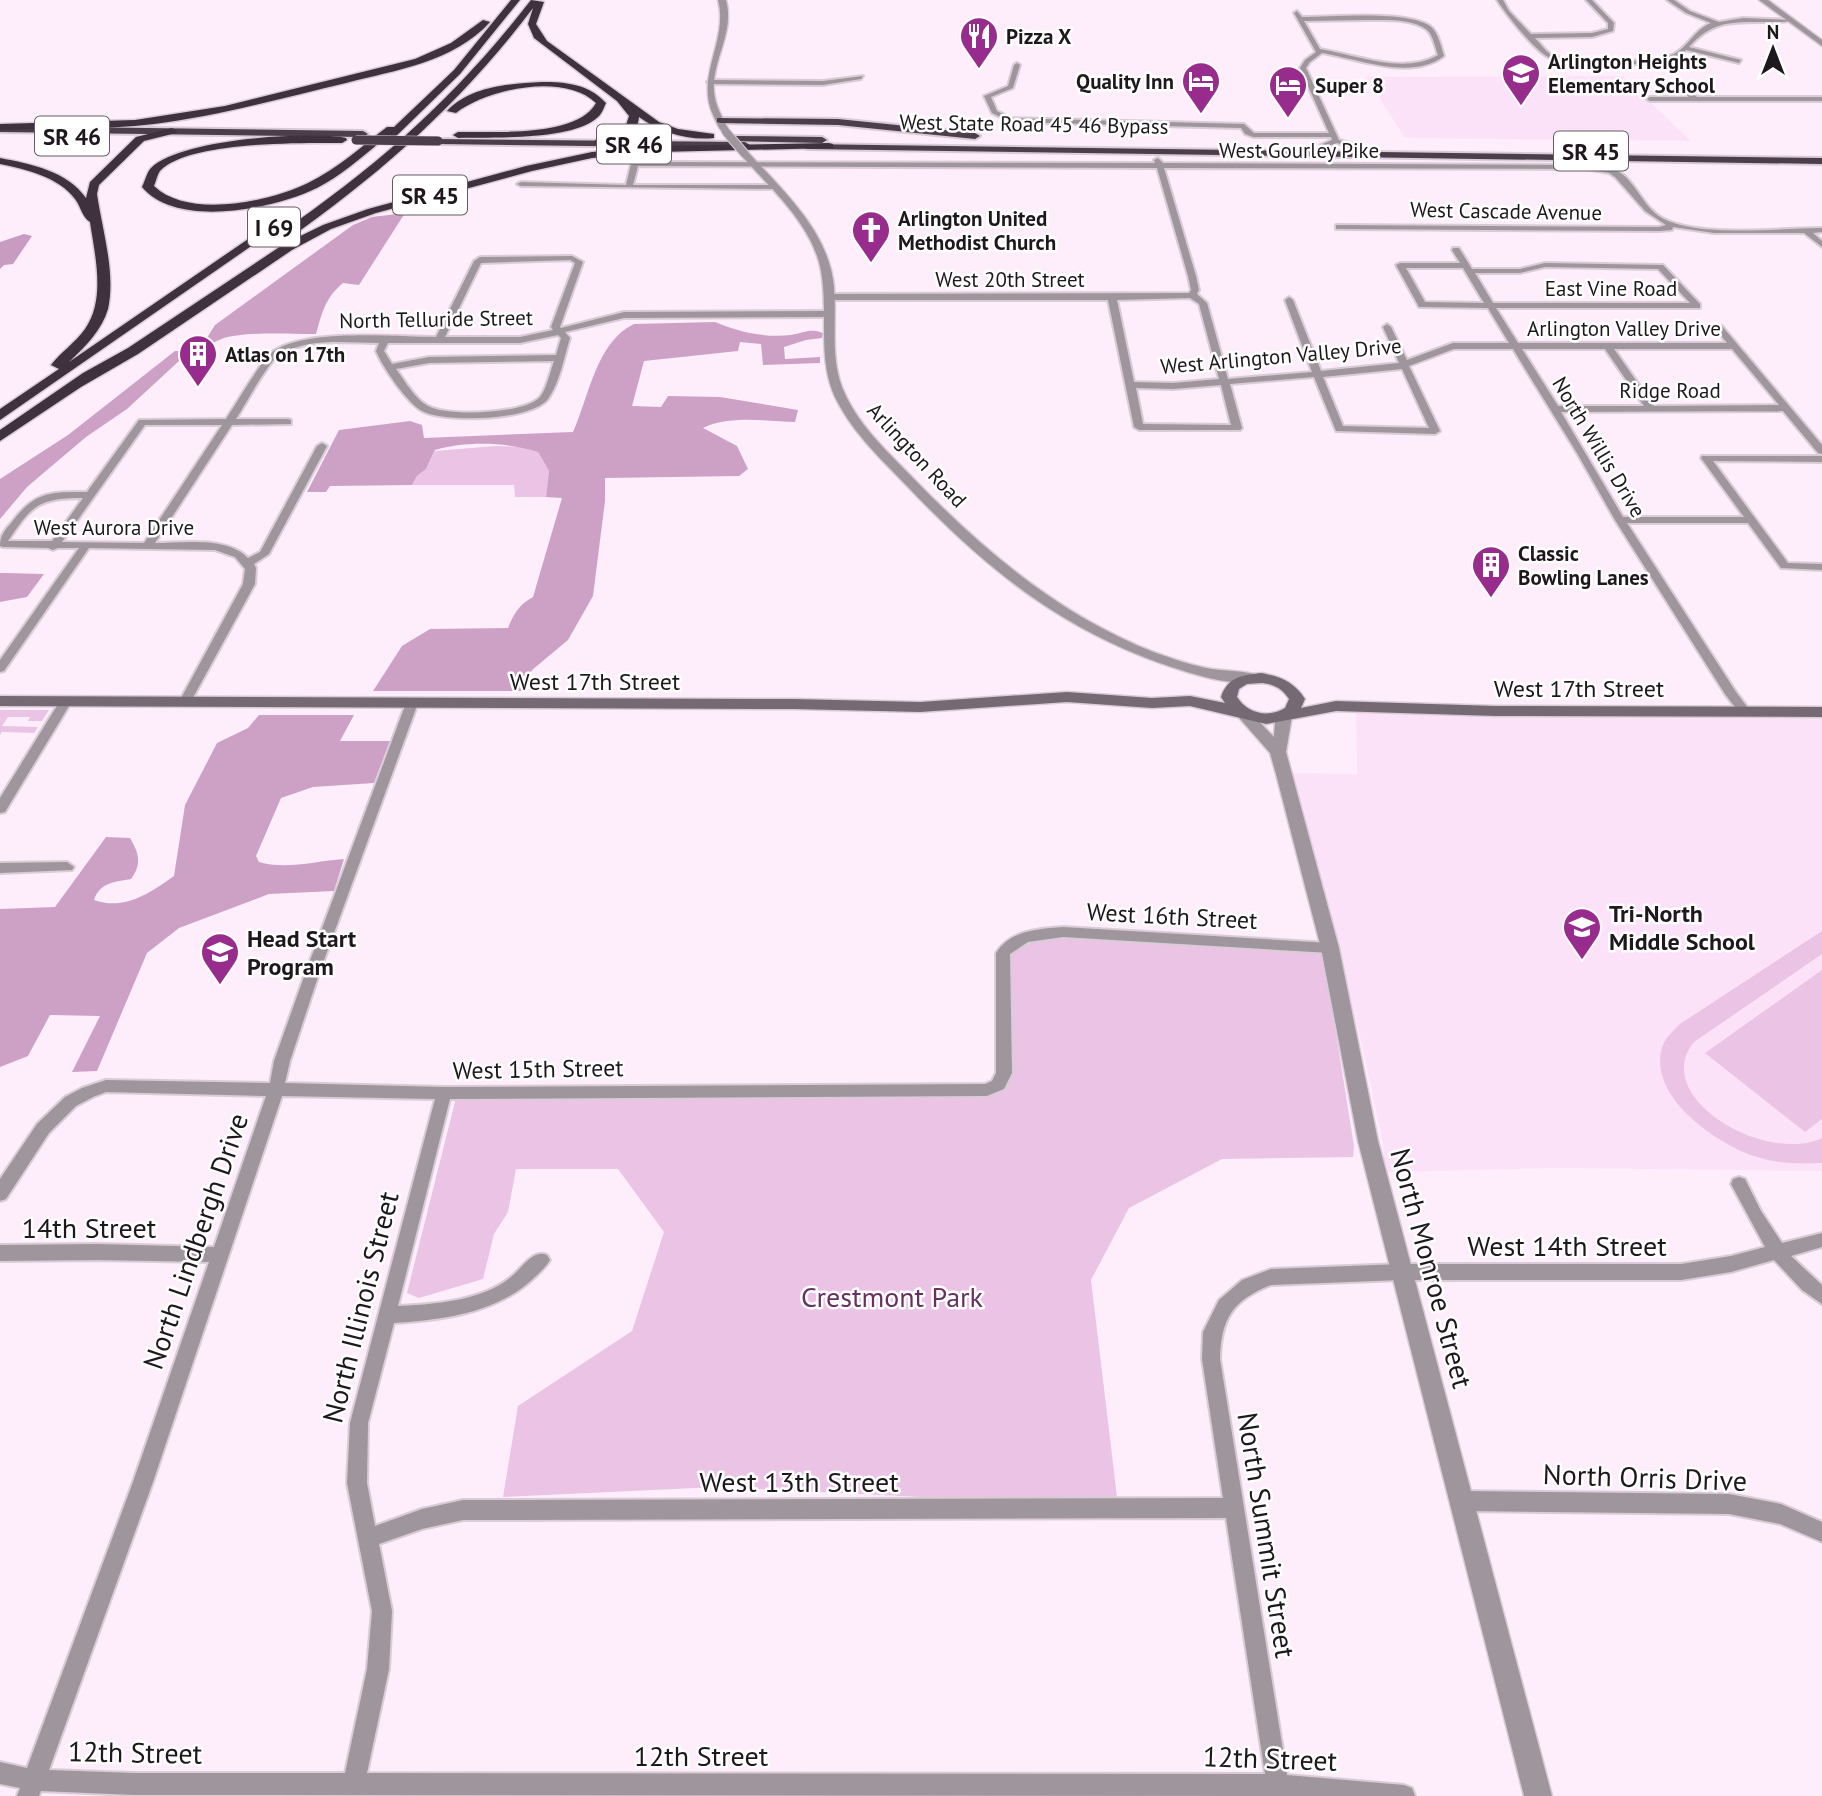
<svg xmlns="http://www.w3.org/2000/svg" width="1822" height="1796" viewBox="0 0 1822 1796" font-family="'PT Sans',sans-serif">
<rect width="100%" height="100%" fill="#feeefb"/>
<g fill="#fce2f8">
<polygon points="1623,76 1691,141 1405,138 1366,77"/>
<polygon points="1356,712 1448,716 1822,718 1822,1171 1555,1168 1385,1172 1383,1143 1360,1037 1292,773 1357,774"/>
</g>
<g fill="#ebc3e4">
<polygon points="496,446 521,447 538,452 549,471 546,497 515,497 514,485 412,485 417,476 426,469 435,451"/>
<polygon points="0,710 49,710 42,721 28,721 30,717 8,717 2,726 38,727 34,733 2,732 0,735"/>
<path d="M1822 931V954L1694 1042C1649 1097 1766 1165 1822 1138V1163C1799 1164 1777 1164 1754 1156 1715 1143 1645 1094 1663 1045 1666 1037 1674 1030 1680 1024Z"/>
<polygon points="1042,934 1323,952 1354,1146 1353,1157 1222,1159 1129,1208 1091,1280 1117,1497 923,1497 717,1487 503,1497 518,1406 632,1331 664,1232 618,1169 516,1169 508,1212 494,1234 483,1279 419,1298 407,1293 456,1098 1002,1086 1012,1066 1006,955 1016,942"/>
<polygon points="1822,970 1822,1119 1805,1132 1705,1053"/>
</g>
<g fill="#cca1c5">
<path d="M405 213 359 285 343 283C325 298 322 313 316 334 289 334 259 332 233 336 221 337 213 345 202 346L215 325 353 225 372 217Z"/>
<path d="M715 322C738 332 765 338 791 335 804 333 810 328 823 333L822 338 806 340 784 347 785 359 820 357V363L763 365 761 344 740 342 738 351 644 361 632 406 661 407 668 396 720 397 798 410 795 422C766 421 728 415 703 428L737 446 748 469 739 476 605 478V501L593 596 568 640 532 670 522 691H373L402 646 430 629 508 628C514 613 519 605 533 597L562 498 546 497 549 471 538 452C508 442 465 441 435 450L426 469 417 476 412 485 330 486 326 492H307L339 430 410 421 422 425 424 438 573 432C589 397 596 342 634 324Z"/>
<polygon points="175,351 195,351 179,361 127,409 86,437 27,487 0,519 0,479 68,435"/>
<polygon points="0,573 5,573 44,574 27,597 0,602"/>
<path d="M259 715H354L340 741H390L374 783 313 787 281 798 256 856 259 862C285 870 316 861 344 859L334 891 269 894 179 928 147 953 97 1071 72 1072 100 1016 50 1015 28 1056 0 1067V909L55 907 106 837 130 838C139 853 142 864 131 879 115 882 100 882 94 900 124 911 150 893 174 876L185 805 217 743 248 728Z"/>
</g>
<polygon fill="#c79cc0" points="24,234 32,236 13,264 4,265 0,269 0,242"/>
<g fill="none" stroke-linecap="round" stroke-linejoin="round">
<defs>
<g id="minor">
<path d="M1497 0H1503L1509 11 1531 34 1592 33 1608 29V23L1586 0H1592L1614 23 1613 31 1592 37 1535 38C1539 42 1545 50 1550 54 1569 65 1655 63 1674 54 1689 46 1695 29 1711 23L1686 13 1667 0H1674L1690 11 1719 22 1743 18 1792 20C1784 23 1774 22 1765 22 1731 22 1712 21 1689 47L1741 60 1739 63 1686 50C1668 70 1572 68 1548 57 1535 51 1505 13 1497 0Z"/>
<path d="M1297 11 1302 17C1331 17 1407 10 1430 26 1438 32 1441 46 1444 56 1412 81 1358 59 1322 53L1310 62 1306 68 1339 140 1362 146 1359 150 1337 143 1320 149V145L1332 140 1331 137H1253L1245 134 1241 128 1010 122 992 113 984 96 1008 86 1014 65 1017 63 1020 65 1013 88 991 97 997 111 1011 118 1244 124 1254 133H1329L1300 68 1305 60 1316 52 1294 13ZM1366 20C1383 20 1413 18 1427 30 1433 35 1435 47 1438 55 1404 75 1356 55 1320 49L1304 21Z"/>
<polygon points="863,76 861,79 823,85 710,84 707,82 710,80 823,81"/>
<polygon points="1677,81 1697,97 1822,97 1822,101 1650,101 1647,99 1650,97 1689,97 1675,84"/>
<path d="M1158 158 1163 163 1586 165C1595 166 1604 166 1613 169 1634 176 1642 207 1662 218 1699 238 1779 228 1822 228V232L1813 233 1822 241V247L1804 233H1714L1673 227 1672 230 1659 231 1339 229H1336V225L1659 227 1666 225 1645 211 1615 177 1609 173 1586 169 1164 168 1196 276 1199 290 1197 294 1207 303 1228 379 1312 372 1285 300 1289 297 1293 300 1321 371 1399 363 1383 327 1387 324 1391 327 1407 360 1453 343H1509L1488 308 1419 307 1396 265 1400 263H1460L1452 250 1453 248H1459L1472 269H1520L1545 263 1663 265 1700 304V308H1496L1518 343H1727L1715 328 1722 326 1822 445V454L1818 453 1783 411 1561 412 1623 517H1744L1701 458 1702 456H1822V462L1713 461 1788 563 1822 564V570L1781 568 1748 523H1627L1736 692 1751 712 1749 715H1741L1725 694 1615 520 1577 453 1513 349H1454L1409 366 1440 431 1435 434 1336 431 1314 377 1230 384 1242 428 1240 430H1139L1134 427 1108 300H829L825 297 829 294 1189 293 1191 290 1188 276 1157 168 638 166 633 185H773L777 187 773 189 521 186 517 184 521 182 626 185 631 164 635 162 1155 163 1154 160ZM1545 267 1658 269 1690 303H1493L1475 273H1520ZM1406 268H1463L1484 303 1425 302ZM1190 298 1199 304 1219 379 1173 383 1134 382 1117 300ZM1522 349H1605L1644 406H1558ZM1614 349H1732L1779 405 1654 406ZM1402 369 1429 428 1343 426 1323 377ZM1221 385 1231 425 1143 424 1136 388 1173 389Z"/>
<path d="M572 256 583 262 560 327 561 328 624 312 828 311 832 314 828 317 624 318 565 332 570 338C564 357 560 382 548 399 531 421 445 423 422 411 407 403 382 366 376 351L379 343C347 343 306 337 278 356 267 364 245 405 236 419H288L291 420V424L232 425 155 543C183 543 227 536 248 558L260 552 317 446 322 443 327 446 269 554 254 564 256 568 255 584 189 705H181L179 702 243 584 245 569 235 557 215 550 89 548 4 671 0 672V660L79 548H58L53 550 48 548 3 547 0 546C0 535 5 530 12 522 35 491 51 492 87 492L139 420 226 419C235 406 262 359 272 352 307 328 394 337 436 337L474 261 480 257ZM570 260 575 263 551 327 553 330 520 337H445L481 263ZM558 335 561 338 556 355 429 357 392 364 384 351 388 343H520ZM554 361C550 372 547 388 540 397 525 414 447 417 428 406 415 399 405 381 396 369L429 363ZM145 425H222L144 543 62 542ZM83 498 52 541H8C32 505 39 498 83 498Z"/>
<polygon points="66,697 72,701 5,812 0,813 0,798 60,701"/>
<path d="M412 699 418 703 319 974 290 1061 285 1083 444 1087 985 1084 992 1081 996 1073V953C1011 930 1038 929 1063 927L1330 943 1335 944 1337 948 1335 952 1330 953 1063 937 1028 942 1010 954 1012 1073 1004 1089 987 1096 450 1099 398 1306C435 1304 483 1301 512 1276 523 1267 533 1249 547 1255L550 1260C546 1267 541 1271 536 1276 499 1313 443 1320 394 1323L368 1423 367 1483 375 1526 422 1509 463 1500 1223 1498 1202 1359 1203 1332 1219 1300 1242 1280 1271 1269 1401 1264H1681L1731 1256 1765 1247 1731 1184 1733 1179 1739 1177 1745 1179 1761 1211 1782 1243 1822 1233V1247L1791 1256 1822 1285V1304L1802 1290 1774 1260 1731 1272 1681 1280H1401L1271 1285C1233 1300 1221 1318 1220 1359L1287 1775 1404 1785 1412 1788 1415 1796 134 1795 41 1791 39 1796H17L20 1788 0 1784V1762L27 1768 133 1482 209 1262 97 1260 0 1261V1245L97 1244 214 1247 266 1096 106 1092 93 1097 76 1106 49 1133 6 1199 0 1201V1179L37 1124 65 1097 82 1088 106 1080 270 1083 274 1061 305 974 406 703ZM282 1096 435 1099 350 1423 347 1483 372 1611 367 1669 345 1773H134L49 1770 153 1482ZM1226 1518 1265 1774 367 1773 389 1669 392 1611 379 1544 422 1529 463 1520Z"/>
<polygon points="67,862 74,867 72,870 0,873 0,863"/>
<polygon points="1463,1491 1729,1494 1781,1504 1822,1522 1822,1542 1780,1524 1729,1514 1463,1511 1456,1508 1453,1501 1456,1494"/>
</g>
<g id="tertiary">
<path d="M718 0H726C735 33 712 59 714 91 715 106 723 119 730 132L726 135C720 131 717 124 714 117 694 76 729 41 718 0Z"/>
<polygon points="1759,0 1768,0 1822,40 1822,46"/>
<path d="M741 151H747C782 190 829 231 834 287 837 320 830 355 842 387 856 423 886 450 913 478 984 551 1060 616 1156 653 1174 659 1193 666 1212 669 1228 671 1244 671 1259 675L1261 678 1259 681C1237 687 1203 677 1181 670 1068 635 989 572 908 487 882 460 854 434 837 401 816 361 829 314 821 271 813 225 770 188 741 155Z"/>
<polygon points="1242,707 1247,709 1274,737 1275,721 1279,713 1289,713 1292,716 1286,752 1339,948 1378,1141 1552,1796 1524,1796 1358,1141 1321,948 1276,774 1270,753 1234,712"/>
</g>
<path id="secondary" d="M1262 673C1281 677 1294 682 1305 699L1301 708 1336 701 1496 706 1822 707V717L1496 716 1336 711 1266 724 1190 706 1152 708 1067 702 920 712 794 709 0 706V696L794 699 920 702 1067 692 1152 698 1190 696 1225 703 1221 697C1228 676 1243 675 1262 673ZM1262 683C1274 684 1283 689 1289 699L1285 708C1268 718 1248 714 1237 697L1239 689 1247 684Z"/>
<g id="trunk">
<polygon points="717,118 838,119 975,133 980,136 975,139 838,125 720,123 717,122"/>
<polygon points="0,126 363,131 368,134 363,137 0,132"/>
<polygon points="733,136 822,137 827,140 822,143 730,141 730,137"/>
<polygon points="435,139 745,142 750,145 745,148 438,144 433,141"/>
<polygon points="804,144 1822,158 1822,164 807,149 804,148"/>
</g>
<g id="motorway">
<path d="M511 0H520L460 74 388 144 379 143C360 159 340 176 317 188 274 209 177 229 142 187 145 181 147 172 151 168 180 139 306 131 346 138L347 140 342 143C301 143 188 141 160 171 157 175 156 182 154 186 188 219 269 202 308 183 337 169 362 146 387 127H394L454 70Z"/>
<path d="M531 0 544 2 536 24 547 41 659 122 678 129 714 134V138C688 141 660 132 639 117 637 139 615 147 595 144V140L614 136 624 131 629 116 617 101 534 38 528 24 533 8C462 102 383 172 287 240H279V234C380 164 455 98 531 0Z"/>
<path d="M483 20 490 22C454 62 396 70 346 83 282 98 219 116 154 124 103 130 51 129 0 130V124L135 120 225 106 415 59 451 43Z"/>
<path d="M542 82C566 82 589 84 606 103 604 107 602 114 598 117 573 141 492 137 458 138L453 135 458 132C493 131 577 138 596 103 564 72 487 89 456 113L447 111C471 86 509 84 542 82Z"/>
<path d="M172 128 177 131 176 133 144 141 99 185 97 194C102 229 116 273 108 309 102 330 85 347 69 362L289 211 299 213 0 420V409L59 369 51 365C61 352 75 343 85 329 106 299 95 256 90 222 82 217 81 207 75 199 59 177 25 169 0 164V158C31 164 67 171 86 198L90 182 136 137Z"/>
<polygon points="829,143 833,144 833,148 659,152 592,158 532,171 376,213 331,229 292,250 138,354 81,387 0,441 0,430 83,373 128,348 284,244 323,225 368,209 526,166 592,152 659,146"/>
</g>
</defs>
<use href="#minor" stroke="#daccd7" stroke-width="4"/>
<use href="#tertiary" stroke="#daccd7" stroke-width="3"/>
<use href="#secondary" stroke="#daccd7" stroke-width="3"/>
<use href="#trunk" stroke="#daccd7" stroke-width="4"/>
<use href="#motorway" stroke="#daccd7" stroke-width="3"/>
<use href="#minor" fill="#9e969c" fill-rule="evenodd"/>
<use href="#tertiary" fill="#9e969c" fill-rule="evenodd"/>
<use href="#secondary" fill="#756973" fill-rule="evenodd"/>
<use href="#trunk" fill="#4c3e4a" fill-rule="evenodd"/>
<use href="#motorway" fill="#3f313d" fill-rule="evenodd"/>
<defs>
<polyline id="tertiary-bridge" points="726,132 744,153"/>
<polyline id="trunk-bridge" points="356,140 438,141"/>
</defs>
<use href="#tertiary-bridge" stroke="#daccd7" stroke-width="10" stroke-linecap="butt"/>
<use href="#trunk-bridge" stroke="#daccd7" stroke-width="10" stroke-linecap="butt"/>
<use href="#tertiary-bridge" stroke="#9e969c" stroke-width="8"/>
<use href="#trunk-bridge" stroke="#4c3e4a" stroke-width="9"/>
</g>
<defs>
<symbol id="restaurant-pin" viewBox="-11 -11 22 30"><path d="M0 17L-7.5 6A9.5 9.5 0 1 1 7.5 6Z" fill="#972c8d" stroke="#fff"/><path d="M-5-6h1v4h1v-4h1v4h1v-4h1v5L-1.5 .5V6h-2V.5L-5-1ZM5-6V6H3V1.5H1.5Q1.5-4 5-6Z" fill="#fff"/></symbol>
<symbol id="school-pin" viewBox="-11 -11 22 30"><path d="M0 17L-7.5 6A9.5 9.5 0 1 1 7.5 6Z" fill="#972c8d" stroke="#fff"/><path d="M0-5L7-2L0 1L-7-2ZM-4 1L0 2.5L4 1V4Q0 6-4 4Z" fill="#fff"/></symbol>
<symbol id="hotel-pin" viewBox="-11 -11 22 30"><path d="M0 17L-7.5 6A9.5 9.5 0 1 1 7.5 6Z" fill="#972c8d" stroke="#fff"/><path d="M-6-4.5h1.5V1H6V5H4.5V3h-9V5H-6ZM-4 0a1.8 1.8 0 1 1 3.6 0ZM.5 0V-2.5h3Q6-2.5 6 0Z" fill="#fff"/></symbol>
<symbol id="church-pin" viewBox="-11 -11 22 30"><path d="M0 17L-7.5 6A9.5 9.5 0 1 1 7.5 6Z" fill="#972c8d" stroke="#fff"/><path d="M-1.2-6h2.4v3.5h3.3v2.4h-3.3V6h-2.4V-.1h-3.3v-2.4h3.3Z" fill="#fff"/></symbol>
<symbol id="building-pin" viewBox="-11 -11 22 30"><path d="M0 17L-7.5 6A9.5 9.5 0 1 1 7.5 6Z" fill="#972c8d" stroke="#fff"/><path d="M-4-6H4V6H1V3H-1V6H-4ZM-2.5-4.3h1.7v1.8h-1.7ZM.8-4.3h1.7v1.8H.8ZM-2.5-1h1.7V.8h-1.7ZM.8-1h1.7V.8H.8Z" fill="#fff"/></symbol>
</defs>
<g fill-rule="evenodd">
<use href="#restaurant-pin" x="957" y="14" width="44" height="60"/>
<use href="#school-pin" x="1499" y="51" width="44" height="60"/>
<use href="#hotel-pin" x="1179" y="59" width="44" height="60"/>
<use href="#hotel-pin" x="1266" y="63" width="44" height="60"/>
<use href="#church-pin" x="849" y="208" width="44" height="60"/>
<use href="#building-pin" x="176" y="332" width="44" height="60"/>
<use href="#building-pin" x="1469" y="543" width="44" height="60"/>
<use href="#school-pin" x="1560" y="905" width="44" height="60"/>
<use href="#school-pin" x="198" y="930" width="44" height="60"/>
</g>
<g text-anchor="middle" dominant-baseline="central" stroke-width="5" stroke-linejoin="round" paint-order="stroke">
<g font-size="21" font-weight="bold" fill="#1e181d" stroke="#fff" text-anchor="start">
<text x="1006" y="36">Pizza X</text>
<text x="1548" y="61">Arlington Heights<tspan x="1548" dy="24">Elementary School</tspan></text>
<text x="1174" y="81" text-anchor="end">Quality Inn</text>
<text x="1315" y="85">Super 8</text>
<text x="898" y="218">Arlington United<tspan x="898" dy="24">Methodist Church</tspan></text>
<text x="225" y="354">Atlas on 17th</text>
<text x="1518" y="553">Classic<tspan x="1518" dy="24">Bowling Lanes</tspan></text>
</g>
<g font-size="21" fill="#1e181d" stroke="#fff">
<text transform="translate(1034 124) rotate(1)">West State Road 45 46 Bypass</text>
<text x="1299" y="150">West Gourley Pike</text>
<text transform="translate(1506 211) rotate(1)">West Cascade Avenue</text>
<text x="1010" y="279">West 20th Street</text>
<text x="1611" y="288">East Vine Road</text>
<text transform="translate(436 319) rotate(-1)">North Telluride Street</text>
<text x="1624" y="328">Arlington Valley Drive</text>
<text transform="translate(1281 356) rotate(-5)">West Arlington Valley Drive</text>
<text x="1670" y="390">Ridge Road</text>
<text transform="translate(1599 447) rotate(59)">North Willis Drive</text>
<text transform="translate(917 455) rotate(47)">Arlington Road</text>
<text x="114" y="527">West Aurora Drive</text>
</g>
<g fill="#fff" stroke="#625d61" stroke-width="2">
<rect x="35" y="116.5" width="74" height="39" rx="5"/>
<rect x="597" y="124.5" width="74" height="39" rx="5"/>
<rect x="1554" y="131.5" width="74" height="39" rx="5"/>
<rect x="393" y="175.5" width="74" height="39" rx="5"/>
<rect x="248" y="207.5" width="52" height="39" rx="5"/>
</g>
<g font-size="23" font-weight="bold" fill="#1e181d">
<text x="72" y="136">SR 46</text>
<text x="634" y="144">SR 46</text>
<text x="1591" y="151">SR 45</text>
<text x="430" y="195">SR 45</text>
<text x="274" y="227">I 69</text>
</g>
<g font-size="24" fill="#1e181d" stroke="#fff">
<text x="595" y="681">West 17th Street</text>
<text x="1579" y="688">West 17th Street</text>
<text transform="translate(1172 916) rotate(3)">West 16th Street</text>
<text transform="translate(538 1069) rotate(-1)">West 15th Street</text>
</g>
<g font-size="24" font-weight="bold" fill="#1e181d" stroke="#fff" text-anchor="start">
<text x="1609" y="913">Tri-North<tspan x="1609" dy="28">Middle School</tspan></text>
<text x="247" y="938">Head Start<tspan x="247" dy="28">Program</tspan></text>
</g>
<g font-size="28" fill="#1e181d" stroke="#fff">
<text x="89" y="1227">14th Street</text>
<text transform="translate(195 1241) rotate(-71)">North Lindbergh Drive</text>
<text x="1567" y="1245">West 14th Street</text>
<text transform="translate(1432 1268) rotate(75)">North Monroe Street</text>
<text transform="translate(360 1307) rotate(-76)">North Illinois Street</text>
<text transform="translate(1645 1477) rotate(2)">North Orris Drive</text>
<text x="799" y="1481">West 13th Street</text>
<text transform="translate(1267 1535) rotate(81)">North Summit Street</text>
<text transform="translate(135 1752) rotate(1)">12th Street</text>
<text x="701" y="1755">12th Street</text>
<text transform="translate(1270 1758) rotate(2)">12th Street</text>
</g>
<g font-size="28" fill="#663160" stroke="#fff">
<text x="892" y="1296">Crestmont Park</text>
</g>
</g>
<g transform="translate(1773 49)" stroke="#ffffff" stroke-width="5" paint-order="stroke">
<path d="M0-5L12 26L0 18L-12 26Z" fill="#1e181d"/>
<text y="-10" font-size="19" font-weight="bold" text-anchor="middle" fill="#1e181d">N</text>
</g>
</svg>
